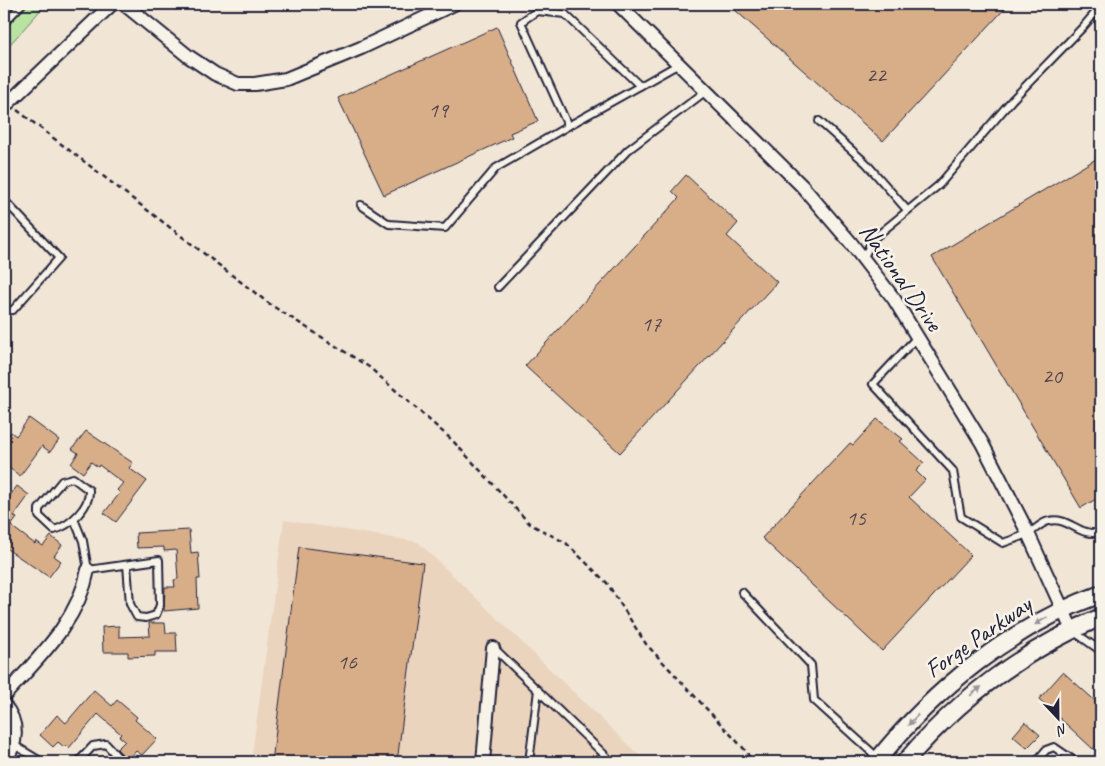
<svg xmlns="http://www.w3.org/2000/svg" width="1105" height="766" viewBox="0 0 1105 766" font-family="Caveat,sans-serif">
<rect width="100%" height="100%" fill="#f1e5d5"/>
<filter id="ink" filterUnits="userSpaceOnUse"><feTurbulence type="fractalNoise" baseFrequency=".02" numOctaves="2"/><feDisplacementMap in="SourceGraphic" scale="10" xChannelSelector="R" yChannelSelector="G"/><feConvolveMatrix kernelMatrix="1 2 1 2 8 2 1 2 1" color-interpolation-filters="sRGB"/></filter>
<g filter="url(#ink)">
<polygon fill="#ead4be" points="284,520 418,542 646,762 251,762"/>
<polygon fill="#b8e3a0" stroke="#6d826e" points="4,4 46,4 4,51"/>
<g fill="#d8ae89" stroke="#22223b">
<polygon points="740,4 1009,4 883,141 735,10"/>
<polygon points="497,27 538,121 510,133 512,137 384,195 338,98"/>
<polygon points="1101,156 1101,496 1081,508 932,257"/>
<polygon points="686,175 738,223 727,236 777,282 620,453 525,366 679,198 672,191"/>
<polygon points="29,418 59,440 50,452 42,446 20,476 4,464 4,441 11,432 16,436"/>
<polygon points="877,419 903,439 900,441 924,463 916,471 925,480 909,497 971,555 882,651 762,538 850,443 853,445"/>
<polygon points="86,431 133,463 129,468 147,481 116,522 104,513 120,493 117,490 123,483 99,465 98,467 91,462 83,473 71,464 78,453 72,449"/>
<polygon points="17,486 29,495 14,516 17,518 11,526 35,544 36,541 43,546 51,536 62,545 54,556 61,561 49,577 4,547 4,504"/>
<polygon points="189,530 191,553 198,552 200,579 197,579 198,608 164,611 165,587 175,587 174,580 178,579 176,550 164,551 164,547 137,548 136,533"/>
<polygon points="299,547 423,563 397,762 272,762"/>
<polygon points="149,623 165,623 166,633 176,633 177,652 155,652 155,656 128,657 128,652 103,652 102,627 119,626 119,637 150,636"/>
<polygon points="1063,672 1101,706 1101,740 1093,749 1039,699"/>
<polygon points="94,690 112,706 117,700 137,717 135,720 157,739 142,755 136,751 128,760 117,749 125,741 119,736 121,734 98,714 69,748 66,745 64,747 58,742 53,747 40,735 57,715 66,723"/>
<polygon points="1025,722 1040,735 1027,748 1013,736"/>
</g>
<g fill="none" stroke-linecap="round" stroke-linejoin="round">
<defs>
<g id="service">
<polyline points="4,23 22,4"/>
<polyline points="819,121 866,163 907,210"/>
<polyline points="568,126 640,86"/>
<polyline points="4,200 59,258 13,310 4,311"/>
<polyline points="361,205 389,224 445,228 496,168 568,126 521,22 537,11 565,14 640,86 679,64"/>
<polyline points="863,259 873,239 939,185 1012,100 1083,27 1095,13 1095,4"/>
<polyline points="498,287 628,150 706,91"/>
<path d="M917 337 873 384 953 471 961 517 1003 543C1011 540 1021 537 1029 533 1035 530 1042 522 1049 521 1069 516 1079 538 1101 532"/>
<path d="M73 478 89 490C90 507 70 526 54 530L39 516V509L62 481Z"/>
<polyline points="74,519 83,541 88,570 159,560 160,605 156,615 146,618 137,617 130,604 127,565"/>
<polyline points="742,592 811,665 814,700 878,758"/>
<polyline points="1073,631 1101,651"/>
<polyline points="494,648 612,762"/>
<polyline points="14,745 42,762"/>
<polyline points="78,762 93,746 106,744 122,762"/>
<polyline points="529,762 538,690"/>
<polyline points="1036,762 1046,750 1054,747 1076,762"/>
</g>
<g id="minor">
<polyline points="124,4 188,56 215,74 238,84 255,84 286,79 361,48 454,4"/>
<polyline points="618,4 802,186 851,243 894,299 982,443 1026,529 1072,630"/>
<polyline points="4,107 112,4"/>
<path d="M4 696C38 658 78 622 88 570"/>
<path d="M4 705C19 722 18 745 4 762"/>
<polyline points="483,762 493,648"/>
</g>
<g id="tertiary">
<path d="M876 762C935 688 1012 626 1101 594"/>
<path d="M905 762C959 698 1024 650 1101 617"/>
</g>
</defs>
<use href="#service" stroke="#22223b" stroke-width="10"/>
<use href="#minor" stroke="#22223b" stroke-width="16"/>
<use href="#tertiary" stroke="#22223b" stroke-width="20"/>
<polyline stroke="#22223b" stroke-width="2.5" stroke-dasharray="5 4" stroke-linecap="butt" points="17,110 271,305 369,367 452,440 530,524 566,543 607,583 646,644 746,751 752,762"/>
<use href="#service" stroke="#f7f3e8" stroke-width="6"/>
<use href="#minor" stroke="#f7f3e8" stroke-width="12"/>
<use href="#tertiary" stroke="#f7f3e8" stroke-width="16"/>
</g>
<defs><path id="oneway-solid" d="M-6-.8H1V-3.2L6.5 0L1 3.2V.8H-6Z" transform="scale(1.25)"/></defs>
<g fill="#97959a">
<use href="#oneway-solid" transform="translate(1041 621) rotate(149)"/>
<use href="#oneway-solid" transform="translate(976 691) rotate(-39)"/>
<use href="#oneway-solid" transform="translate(913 720) rotate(133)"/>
</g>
</g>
<g text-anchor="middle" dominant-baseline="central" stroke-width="5" stroke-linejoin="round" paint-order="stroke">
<g font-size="22" fill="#50454e">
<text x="876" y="75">22</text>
<text x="438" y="110">19</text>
<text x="651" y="324">17</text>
<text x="1052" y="376">20</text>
<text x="856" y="518">15</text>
<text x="347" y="662">16</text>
</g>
<g font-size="25" fill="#22223b" stroke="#f7f3e8">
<text transform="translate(901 277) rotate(55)">National Drive</text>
<text transform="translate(978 637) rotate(-35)">Forge Parkway</text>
</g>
</g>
<rect width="1105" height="766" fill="none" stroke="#f7f3e8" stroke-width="20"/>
<rect x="10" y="10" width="1085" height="746" fill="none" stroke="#22223b" stroke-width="2" filter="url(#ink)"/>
<g transform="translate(1058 718) rotate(158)" stroke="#f7f3e8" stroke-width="4" paint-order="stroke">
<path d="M0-4L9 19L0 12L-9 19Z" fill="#22223b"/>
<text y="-8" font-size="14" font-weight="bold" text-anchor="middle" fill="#22223b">N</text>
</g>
</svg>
